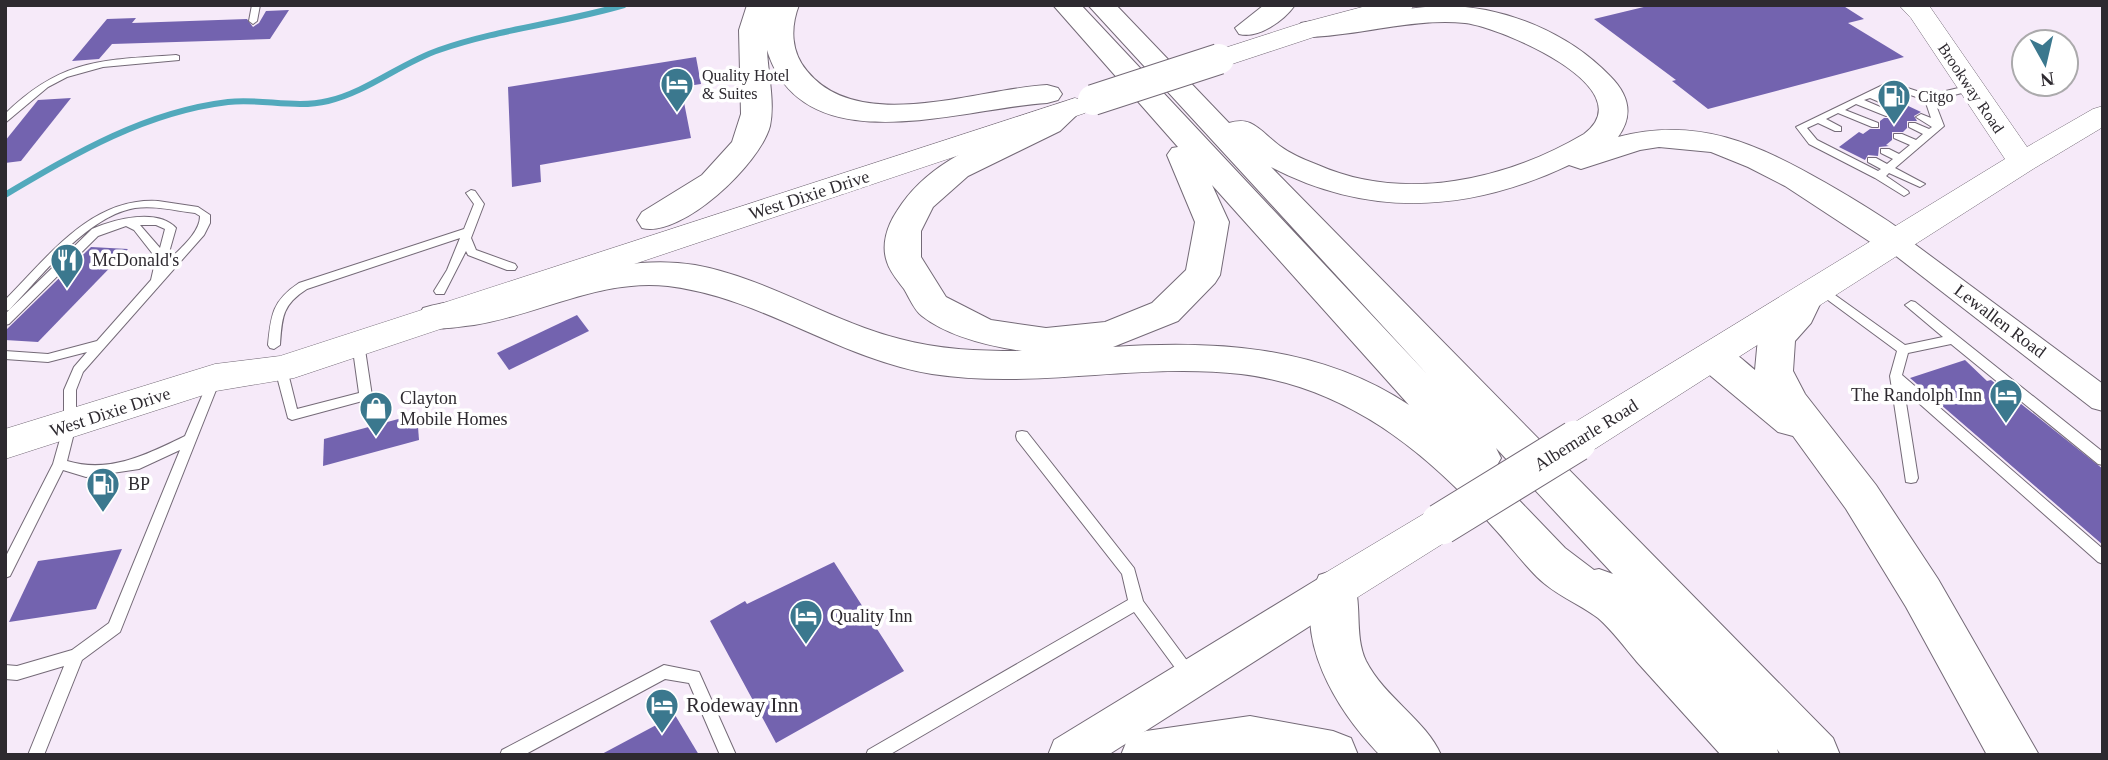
<svg xmlns="http://www.w3.org/2000/svg" width="2108" height="760" viewBox="0 0 2108 760" font-family="'Times New Roman',serif">
<rect width="100%" height="100%" fill="#f6eaf9"/>
<g fill="none" stroke-linecap="round" stroke-linejoin="round">
<path stroke="#52a9bc" stroke-width="6" d="M5 195C76 153 145 112 228 102 261 98 295 109 328 101 367 92 401 63 439 50 499 29 563 23 624 5"/>
</g>
<g fill="#7363af">
<polygon points="1652,5 1695,7 1842,5 1864,19 1848,23 1904,57 1708,109 1672,81 1676,80 1594,19"/>
<polygon points="289,10 270,39 112,44 99,59 72,61 107,19 136,18 132,23 247,19 253,27 259,23 266,11"/>
<polygon points="696,57 701,84 681,87 691,138 540,165 541,182 512,187 508,87"/>
<polygon points="71,98 21,161 5,163 5,141 38,100"/>
<polygon points="1904,104 1921,112 1914,116 1917,121 1907,121 1907,128 1903,132 1892,132 1892,140 1886,145 1889,146 1879,147 1878,156 1868,155 1865,160 1839,147 1859,132 1863,134 1870,129 1880,129 1880,121 1884,118 1894,118 1894,111 1904,111"/>
<polygon points="91,247 128,249 38,342 5,340 5,331"/>
<polygon points="577,315 589,331 509,370 497,353"/>
<polygon points="1965,360 1987,381 1991,380 2103,469 2103,545 1910,378"/>
<polygon points="417,414 419,440 323,466 324,439"/>
<polygon points="122,549 96,609 9,622 38,561"/>
<polygon points="834,562 904,671 776,743 710,621 745,601 747,604"/>
<polygon points="675,715 699,755 600,755"/>
</g>
<g fill="none" stroke-linecap="round" stroke-linejoin="round">
<defs>
<g id="service">
<polygon points="252,5 260,5 257,21 253,24 249,21"/>
<path d="M176 55 179 56V60L103 67 67 77 48 87 5 123V114C61 59 102 60 176 55Z"/>
<path d="M1889 82 1929 95 1971 85 1976 88 1974 90 1934 100 1944 126 1895 168 1925 184 1920 187 1889 173 1886 176 1908 191 1909 193 1904 196 1875 178 1809 144 1796 127ZM1890 88 1925 100 1931 118 1921 114 1916 117 1932 127 1929 129 1915 123H1909V127L1923 134 1916 140 1902 134H1894V138L1910 145 1899 154 1889 149H1881V153L1893 159 1887 164 1876 158H1868V162L1881 169 1878 171 1817 140 1807 128 1818 123 1835 131H1841V127L1826 119 1838 113 1872 127H1878V123L1845 110 1856 104 1886 116H1892V112L1864 100 1870 98 1896 109H1902V105L1878 94Z"/>
<path d="M471 190 475 191 484 204 471 238 476 250 515 264 517 267 515 270H507L468 255 466 251 444 294H436L434 291 447 270 460 238 307 289C282 305 282 317 280 345L274 349 270 348 268 345C271 315 272 301 299 283L464 229 474 204 466 193Z"/>
<path d="M158 201 198 207 210 215V223L204 235 83 372 76 390V425L67 461C110 474 148 454 185 436L210 377H218L220 380 120 632 82 660 44 755H28L64 666 17 680 5 679V665L17 666 72 650 109 623 180 450 139 469 86 477 63 470 10 576 5 578V558L53 464 64 425V390L74 367 87 352 48 362 5 359V351L48 354 97 341 151 280 156 258 134 230 126 226 98 236 9 324 5 325V314L92 229C115 219 157 208 176 228L166 263C177 251 200 234 200 216L195 213C176 211 155 205 135 208 87 216 42 276 9 310L5 311V300C48 257 91 197 158 201ZM140 225H156L165 229 160 248Z"/>
<polygon points="1821,285 1905,345 1943,337 1905,305 1911,301 1915,302 2103,452 2103,465 2098,464 1951,344 1908,353 1902,375 2103,549 2103,564 2098,562 1904,390 1918,478 1916,482 1911,483 1906,482 1890,376 1897,351 1817,292 1815,289"/>
<polygon points="358,339 364,343 372,396 370,399 292,420 288,418 275,369 277,366 281,365 287,369 297,409 359,393 352,343"/>
<polygon points="1022,431 1027,432 1134,568 1143,601 1194,670 1197,675 1194,680 1189,682 1184,680 1134,612 889,755 866,755 868,750 1128,600 1122,574 1017,440 1016,436 1017,432"/>
<polygon points="664,665 699,672 736,755 720,755 689,683 665,679 524,755 500,755 502,750"/>
</g>
<polygon id="tertiary" points="1896,234 1905,237 2103,384 2103,411 2092,408 1887,249 1883,243 1887,237"/>
<polygon id="secondary" points="1335,572 1349,577 1354,589 1349,601 1108,755 1048,755 1054,740 1321,577"/>
<g id="primary">
<polygon points="1370,5 1414,5 1410,11 1320,35 1229,65 1219,67 1209,65 1205,59 1209,53 1302,23"/>
<polygon points="1899,5 1930,7 2027,147 2093,109 2103,106 2103,127 2033,169 1590,452 1576,456 1562,452 1557,441 1562,430 2005,159 1911,18"/>
<polygon points="1075,98 1085,101 1089,107 1085,113 294,378 216,391 5,459 5,429 215,364 280,356"/>
<polygon points="1441,507 1455,512 1461,524 1455,536 1350,602 1335,607 1320,602 1314,589 1320,576 1427,512"/>
</g>
<g id="motorway">
<path d="M747 5H799C790 28 791 52 807 71 859 135 976 89 1047 85L1058 88 1062 94 1058 100 1047 103C962 108 803 166 767 50 768 74 775 102 770 126 760 164 682 238 642 228L637 220 642 212 702 175 732 142 741 114 739 30Z"/>
<path d="M1053 5H1081L1427 374 1088 5H1116L1229 123C1236 121 1243 120 1250 123 1261 128 1270 139 1280 146 1291 154 1305 160 1318 165 1404 203 1506 180 1584 134 1645 88 1500 27 1465 23 1413 18 1362 35 1311 37L1301 35 1297 29 1301 23C1318 19 1337 20 1355 17 1385 13 1415 6 1445 6 1504 6 1569 33 1610 76 1629 95 1634 115 1618 137 1698 116 1757 144 1826 183 1854 199 1882 216 1908 235L1913 243 1908 251 1896 254 1884 251 1785 186 1748 167 1711 152 1659 147 1640 150 1581 169 1569 165C1470 212 1371 219 1271 167L1833 738 1840 755H1781L1777 749 1779 755H1721C1693 724 1665 693 1637 662 1625 648 1612 630 1598 618 1578 603 1555 595 1537 577 1521 561 1508 543 1493 527 1425 450 1346 387 1241 374 1139 362 1035 390 932 374 839 359 761 297 668 286 602 278 538 315 474 325 456 327 440 331 423 326L418 317 423 308C449 300 476 300 502 294 567 279 626 254 695 265 767 278 829 321 900 339 940 350 981 351 1022 351 989 346 949 337 922 316 914 310 909 297 904 289 898 281 890 272 887 262 881 245 887 226 897 211 927 163 977 145 1027 123 1046 114 1057 97 1079 103L1083 109 1060 131 968 176 933 207 921 231V257L946 297 991 320 1046 328 1105 322 1152 303 1186 270 1195 222 1167 155 1172 148 1178 147ZM1212 185 1409 405C1320 346 1217 340 1113 347L1178 321 1215 283 1220 275 1229 222ZM1496 448 1613 574 1599 569 1594 570 1565 548 1491 471 1495 469 1501 458Z"/>
<path d="M1264 5H1295C1284 21 1258 39 1239 34L1235 28Z"/>
<path d="M1804 287 1817 291 1822 300 1811 323 1795 341 1793 371 1805 394 1876 485 1938 579 2039 755H1987L1906 607 1846 509 1793 436 1778 432 1700 367 1694 357 1700 347C1724 340 1737 355 1755 370L1758 338 1783 308 1791 291Z"/>
<path d="M1335 570 1351 575C1364 602 1353 633 1366 661 1385 698 1426 720 1441 755H1380C1338 712 1290 637 1319 575Z"/>
<polygon points="1250,716 1333,731 1351,738 1358,755 1121,755 1128,738 1146,731"/>
</g>
</defs>
<use href="#service" stroke="#746a77" stroke-width="2"/>
<use href="#tertiary" stroke="#746a77" stroke-width="2"/>
<use href="#secondary" stroke="#746a77" stroke-width="2"/>
<use href="#primary" stroke="#746a77" stroke-width="1"/>
<use href="#motorway" stroke="#746a77" stroke-width="2"/>
<use href="#service" fill="#fff" fill-rule="evenodd"/>
<use href="#tertiary" fill="#fff" fill-rule="evenodd"/>
<use href="#secondary" fill="#fff" fill-rule="evenodd"/>
<use href="#primary" fill="#fff" fill-rule="evenodd"/>
<use href="#motorway" fill="#fff" fill-rule="evenodd"/>
<defs>
<polyline id="primary-bridge-far1" points="1093,100 1219,59"/>
<polyline id="primary-bridge" points="1441,524 1576,441"/>
</defs>
<use href="#primary-bridge-far1" stroke="#746a77" stroke-width="32" stroke-linecap="butt"/>
<use href="#primary-bridge" stroke="#746a77" stroke-width="43" stroke-linecap="butt"/>
<use href="#primary-bridge-far1" stroke="#fff" stroke-width="30"/>
<use href="#primary-bridge" stroke="#fff" stroke-width="41"/>
</g>
<defs>
<symbol id="hotel-pin" viewBox="-11 -11 22 30"><path d="M0 17L-7.5 6A9.5 9.5 0 1 1 7.5 6Z" fill="#3b788e" stroke="#fff"/><path d="M-6-4.5h1.5V1H6V5H4.5V3h-9V5H-6ZM-4 0a1.8 1.8 0 1 1 3.6 0ZM.5 0V-2.5h3Q6-2.5 6 0Z" fill="#fff"/></symbol>
<symbol id="fuel-pin" viewBox="-11 -11 22 30"><path d="M0 17L-7.5 6A9.5 9.5 0 1 1 7.5 6Z" fill="#3b788e" stroke="#fff"/><path d="M-5.5-6h7V0h2V4h1.3V-2.5L3-4.5l.8-.8L6-3V5H2.5V1h-1V6h-7ZM-4.2-4.7v3.2H.2V-4.7Z" fill="#fff"/></symbol>
<symbol id="restaurant-pin" viewBox="-11 -11 22 30"><path d="M0 17L-7.5 6A9.5 9.5 0 1 1 7.5 6Z" fill="#3b788e" stroke="#fff"/><path d="M-5-6h1v4h1v-4h1v4h1v-4h1v5L-1.5 .5V6h-2V.5L-5-1ZM5-6V6H3V1.5H1.5Q1.5-4 5-6Z" fill="#fff"/></symbol>
<symbol id="shop-pin" viewBox="-11 -11 22 30"><path d="M0 17L-7.5 6A9.5 9.5 0 1 1 7.5 6Z" fill="#3b788e" stroke="#fff"/><path d="M-5-2.5h2.3a2.7 3.5 0 0 1 5.4 0H5L5.5 6h-11ZM-1.5-2.5h3a1.5 2.3 0 0 0-3 0Z" fill="#fff"/></symbol>
</defs>
<g fill-rule="evenodd">
<use href="#hotel-pin" x="658" y="65" width="38" height="52"/>
<use href="#fuel-pin" x="1875" y="77" width="38" height="52"/>
<use href="#restaurant-pin" x="48" y="241" width="38" height="52"/>
<use href="#hotel-pin" x="1987" y="376" width="38" height="52"/>
<use href="#shop-pin" x="357" y="389" width="38" height="52"/>
<use href="#fuel-pin" x="84" y="465" width="38" height="52"/>
<use href="#hotel-pin" x="787" y="597" width="38" height="52"/>
<use href="#hotel-pin" x="643" y="686" width="38" height="52"/>
</g>
<g text-anchor="middle" dominant-baseline="central" stroke-width="7" stroke-linejoin="round" paint-order="stroke">
<g font-size="16" fill="#2e2a30" stroke="#fff" text-anchor="start">
<text x="702" y="75">Quality Hotel<tspan x="702" dy="18">&amp; Suites</tspan></text>
<text x="1918" y="96">Citgo</text>
</g>
<g font-size="16" fill="#2e2a30" stroke="#fff">
<text transform="translate(1971 88) rotate(56)">Brookway Road</text>
</g>
<g font-size="18" fill="#2e2a30" stroke="#fff">
<text transform="translate(809 195) rotate(-18)">West Dixie Drive</text>
<text transform="translate(2000 321) rotate(37)">Lewallen Road</text>
<text transform="translate(110 412) rotate(-18)">West Dixie Drive</text>
<text transform="translate(1586 435) rotate(-32)">Albemarle Road</text>
</g>
<g font-size="18" fill="#2e2a30" stroke="#fff" text-anchor="start">
<text x="92" y="260">McDonald's</text>
<text x="1982" y="395" text-anchor="end">The Randolph Inn</text>
<text x="400" y="398">Clayton<tspan x="400" dy="21">Mobile Homes</tspan></text>
<text x="128" y="484">BP</text>
<text x="830" y="616">Quality Inn</text>
</g>
<g font-size="21" fill="#2e2a30" stroke="#fff" text-anchor="start">
<text x="686" y="705">Rodeway Inn</text>
</g>
</g>
<rect width="2108" height="760" fill="none" stroke="#2e2a30" stroke-width="14"/>
<g transform="translate(2045 63) rotate(172)"><circle r="33" fill="#ffffff" stroke="#abaaac" stroke-width="2"/>
<path d="M0-5L12 26L0 18L-12 26Z" fill="#3b788e"/>
<text y="-10" font-size="19" font-weight="bold" text-anchor="middle" fill="#2e2a30">N</text>
</g>
</svg>
